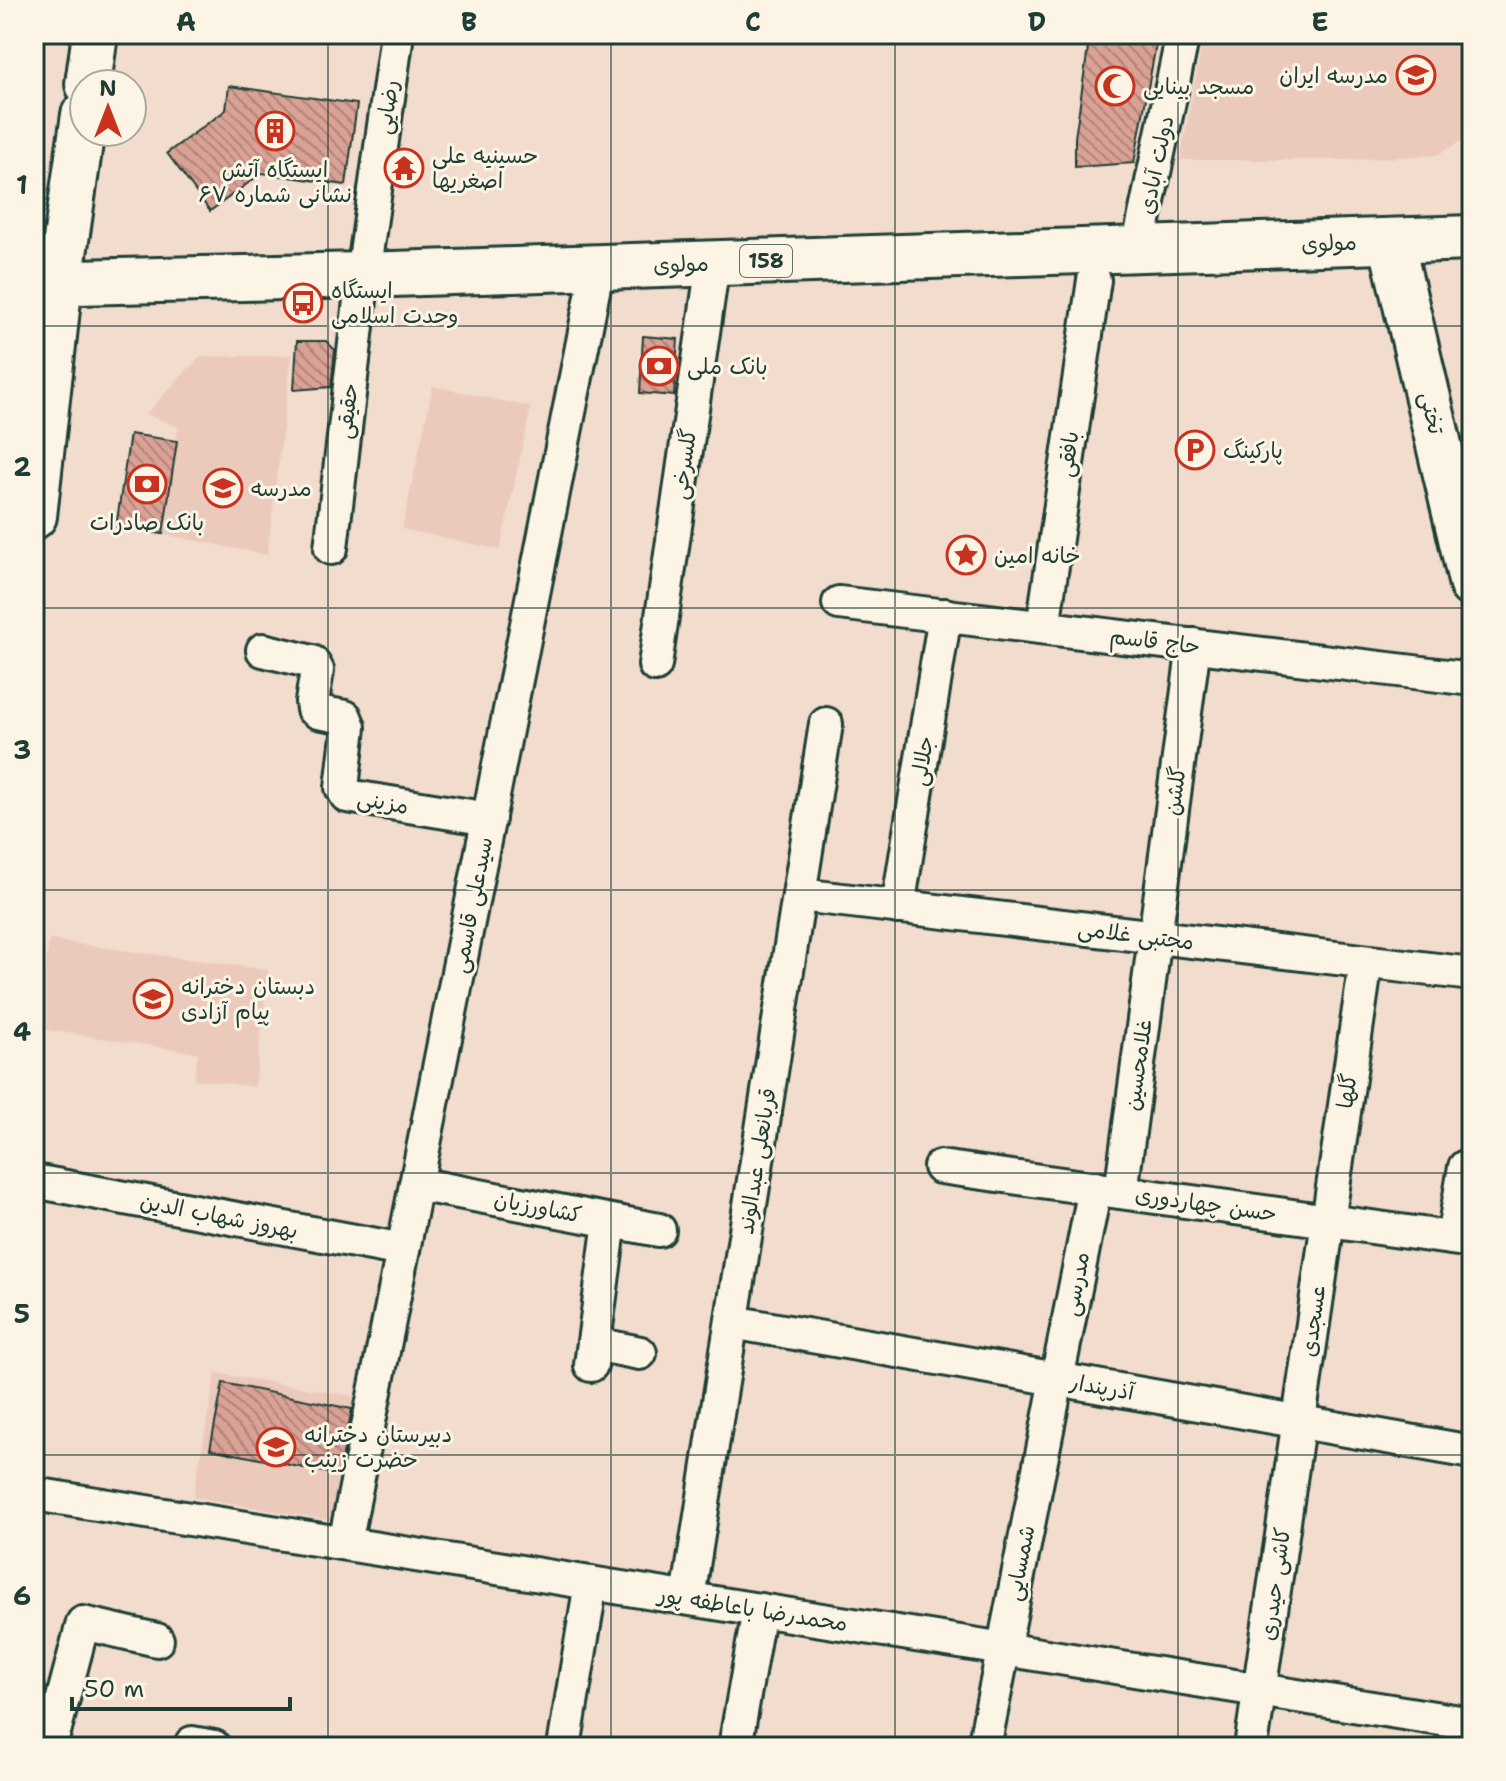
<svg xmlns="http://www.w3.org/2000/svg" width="1506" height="1781" viewBox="0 0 1506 1781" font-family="'Shantell Sans','Playpen Sans Arabic',sans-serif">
<defs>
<pattern id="building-back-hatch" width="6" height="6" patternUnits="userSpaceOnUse" patternTransform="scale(2)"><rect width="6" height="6" fill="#daa195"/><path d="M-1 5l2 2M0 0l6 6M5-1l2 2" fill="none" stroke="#b0847a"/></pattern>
</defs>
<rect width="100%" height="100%" fill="#f2dccd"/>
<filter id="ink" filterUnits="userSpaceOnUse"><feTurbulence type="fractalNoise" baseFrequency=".0125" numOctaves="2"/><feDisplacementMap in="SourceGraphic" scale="16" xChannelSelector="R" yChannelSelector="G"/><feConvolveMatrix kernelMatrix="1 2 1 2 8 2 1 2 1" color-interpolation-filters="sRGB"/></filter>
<g filter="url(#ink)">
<g fill="#ebcabc">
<polygon points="1204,34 1472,34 1472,116 1468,137 1437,155 1346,160 1180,160"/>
<polygon points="292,355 267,555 163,534 178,427 146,414 199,357"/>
<polygon points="433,386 531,407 500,550 402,529"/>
<polygon points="49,940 268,970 255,1087 194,1079 198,1053 36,1028"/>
<polygon points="216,1373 359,1397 333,1521 193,1497"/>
</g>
<g fill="url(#building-back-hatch)" stroke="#1f3d34" stroke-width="2">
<polygon points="1090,34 1158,34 1134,163 1075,167 1075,138"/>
<polygon points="229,86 357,104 346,185 262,173 210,211 167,153 226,110"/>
<polygon points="643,336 678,339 674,396 640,393"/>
<polygon points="297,341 326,341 335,350 331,387 294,390"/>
<polygon points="130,434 177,441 163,534 116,527"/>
<polygon points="223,1383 352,1409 339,1475 210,1449"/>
</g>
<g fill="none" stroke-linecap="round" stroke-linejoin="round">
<defs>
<g id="street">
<polyline points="1138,249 1183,34"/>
<polyline points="331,548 363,275 397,34"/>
<polyline points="839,603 1472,679"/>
<polyline points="1043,627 1094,280"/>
<polyline points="263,650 312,662 317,670 312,702 313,709 318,712 345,717 349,727 342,788 347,796 489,819"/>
<polyline points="655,665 713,263"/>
<polyline points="800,895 1472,974"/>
<polyline points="898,907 945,615"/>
<polyline points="940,1167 1472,1241"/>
<polyline points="34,1181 403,1250"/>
<polyline points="416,1184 659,1230"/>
<polyline points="1121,1192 1194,645"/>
<polyline points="1453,1238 1465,1167"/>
<polyline points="732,1322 1472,1452"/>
<polyline points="594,1344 640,1353"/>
<polyline points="591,1365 610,1221"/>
<polyline points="34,1494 1472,1724"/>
<polyline points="345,1543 598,266"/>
<polyline points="688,1598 826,724"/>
<polyline points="192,1743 214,1747"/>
<polyline points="50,1747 83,1623 157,1640"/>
<polyline points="564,1747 591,1583"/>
<polyline points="735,1747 759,1610"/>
<polyline points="984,1747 1095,1188"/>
<polyline points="1251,1747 1366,962"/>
</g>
<polyline id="secondary" points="1391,241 1472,585"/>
<g id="primary">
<polyline points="88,84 95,34"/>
<polyline points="34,283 363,275 1472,238"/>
<polyline points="34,516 60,282 84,115"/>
</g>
</defs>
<use href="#street" stroke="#1f3d34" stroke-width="38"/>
<use href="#secondary" stroke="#1f3d34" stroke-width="50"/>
<use href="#primary" stroke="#1f3d34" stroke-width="50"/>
<use href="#street" stroke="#fcf5e5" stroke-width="32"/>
<use href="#secondary" stroke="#fcf5e5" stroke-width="44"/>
<use href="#primary" stroke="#fcf5e5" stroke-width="44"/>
</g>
</g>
<path fill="none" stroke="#1f3d34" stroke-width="2" stroke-opacity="0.55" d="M328 34V1747M611 34V1747M895 34V1747M1178 34V1747M34 326H1472M34 608H1472M34 890H1472M34 1173H1472M34 1455H1472"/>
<defs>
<symbol id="school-ring" viewBox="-11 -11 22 22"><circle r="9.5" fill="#fcf5e5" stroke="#c8321e" stroke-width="1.5"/><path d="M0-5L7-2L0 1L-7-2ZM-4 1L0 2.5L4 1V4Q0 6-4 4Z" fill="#c8321e"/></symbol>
<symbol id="mosque-ring" viewBox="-11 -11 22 22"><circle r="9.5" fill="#fcf5e5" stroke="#c8321e" stroke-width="1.5"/><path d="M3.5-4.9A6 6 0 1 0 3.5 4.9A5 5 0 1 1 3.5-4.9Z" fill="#c8321e"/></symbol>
<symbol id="building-ring" viewBox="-11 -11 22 22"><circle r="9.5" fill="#fcf5e5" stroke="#c8321e" stroke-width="1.5"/><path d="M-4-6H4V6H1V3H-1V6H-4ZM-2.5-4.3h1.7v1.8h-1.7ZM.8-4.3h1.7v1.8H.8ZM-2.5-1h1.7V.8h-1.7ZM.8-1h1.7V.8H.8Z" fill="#c8321e"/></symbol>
<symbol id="temple-ring" viewBox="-11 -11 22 22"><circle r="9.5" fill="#fcf5e5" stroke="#c8321e" stroke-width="1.5"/><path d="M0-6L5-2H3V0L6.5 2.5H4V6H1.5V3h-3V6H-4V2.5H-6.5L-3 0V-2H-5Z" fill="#c8321e"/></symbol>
<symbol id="bus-ring" viewBox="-11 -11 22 22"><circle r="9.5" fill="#fcf5e5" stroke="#c8321e" stroke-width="1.5"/><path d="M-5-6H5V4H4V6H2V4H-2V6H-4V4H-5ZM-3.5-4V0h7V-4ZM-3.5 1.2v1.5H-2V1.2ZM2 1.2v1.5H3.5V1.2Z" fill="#c8321e"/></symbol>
<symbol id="bank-ring" viewBox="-11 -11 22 22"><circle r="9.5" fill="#fcf5e5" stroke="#c8321e" stroke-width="1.5"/><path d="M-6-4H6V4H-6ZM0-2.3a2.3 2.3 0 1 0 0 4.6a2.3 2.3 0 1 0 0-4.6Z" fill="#c8321e"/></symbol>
<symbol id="parking-ring" viewBox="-11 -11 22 22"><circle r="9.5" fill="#fcf5e5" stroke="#c8321e" stroke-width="1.5"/><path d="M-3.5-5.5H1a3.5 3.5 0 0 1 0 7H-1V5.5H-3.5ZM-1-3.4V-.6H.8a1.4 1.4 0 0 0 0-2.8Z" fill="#c8321e"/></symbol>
<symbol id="sight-ring" viewBox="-11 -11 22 22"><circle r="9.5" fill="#fcf5e5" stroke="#c8321e" stroke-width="1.5"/><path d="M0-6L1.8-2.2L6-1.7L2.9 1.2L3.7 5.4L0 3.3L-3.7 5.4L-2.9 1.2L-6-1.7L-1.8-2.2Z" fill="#c8321e"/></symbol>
</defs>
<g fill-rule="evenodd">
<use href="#school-ring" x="1394" y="53" width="44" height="44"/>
<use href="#mosque-ring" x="1093" y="64" width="44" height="44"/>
<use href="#building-ring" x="253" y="109" width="44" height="44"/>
<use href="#temple-ring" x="382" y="146" width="44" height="44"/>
<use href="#bus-ring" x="281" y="281" width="44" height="44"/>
<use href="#bank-ring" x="637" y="344" width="44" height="44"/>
<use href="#parking-ring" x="1173" y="428" width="44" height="44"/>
<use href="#bank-ring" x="125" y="462" width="44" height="44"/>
<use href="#school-ring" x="201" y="466" width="44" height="44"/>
<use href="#sight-ring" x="944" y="533" width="44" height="44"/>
<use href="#school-ring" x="131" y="977" width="44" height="44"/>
<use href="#school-ring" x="254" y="1425" width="44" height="44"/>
</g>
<g text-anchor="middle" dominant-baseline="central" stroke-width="6" stroke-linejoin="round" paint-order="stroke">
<rect fill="#fcf5e5" stroke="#617469" stroke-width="2" x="740" y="245" width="52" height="32" rx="6"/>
<g font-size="20" font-weight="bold" fill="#1f3d34">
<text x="766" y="261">158</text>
</g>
<g font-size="22" fill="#1f3d34" stroke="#fcf5e5" text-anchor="start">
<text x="1388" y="75" text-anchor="end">مدرسه ایران</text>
<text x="1143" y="86">مسجد بینایی</text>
<text x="432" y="155">حسینیه علی<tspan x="432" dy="25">اصغریها</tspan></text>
<text x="275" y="169" text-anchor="middle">ایستگاه آتش<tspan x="275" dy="25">نشانی شماره ۶۷</tspan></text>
<text x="331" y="290">ایستگاه<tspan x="331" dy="25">وحدت اسلامی</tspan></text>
<text x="687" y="366">بانک ملی</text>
<text x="1223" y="450">پارکینگ</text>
<text x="251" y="488">مدرسه</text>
<text x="147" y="522" text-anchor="middle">بانک صادرات</text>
<text x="994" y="555">خانه امین</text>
<text x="181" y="986">دبستان دخترانه<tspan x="181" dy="25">پیام آزادی</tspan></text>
<text x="304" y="1434">دبیرستان دخترانه<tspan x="304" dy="25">حضرت زینب</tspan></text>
</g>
<g font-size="22" fill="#1f3d34" stroke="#fcf5e5">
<text transform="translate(387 107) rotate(-82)">رضایی</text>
<text transform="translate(1156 165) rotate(-78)">دولت آبادی</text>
<text transform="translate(1329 243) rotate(-2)">مولوی</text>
<text transform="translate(681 264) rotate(-2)">مولوی</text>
<text transform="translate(347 411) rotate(-83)">حقیقی</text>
<text transform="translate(1432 413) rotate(77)">تختی</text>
<text transform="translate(1068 454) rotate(-82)">بافقی</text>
<text transform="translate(684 464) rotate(-82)">گلسرخی</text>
<text transform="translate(1155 641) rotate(7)">حاج قاسم</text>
<text transform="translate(922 761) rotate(-81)">جلالی</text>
<text transform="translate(1175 791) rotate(-82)">گلشن</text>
<text transform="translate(383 802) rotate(10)">مزینی</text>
<text transform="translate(472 905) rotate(-79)">سیدعلی قاسمی</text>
<text transform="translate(1136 935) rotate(7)">مجتبی غلامی</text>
<text transform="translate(1138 1065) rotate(-82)">غلامحسین</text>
<text transform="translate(1347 1091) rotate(-82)">گلها</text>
<text transform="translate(757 1161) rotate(-81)">قربانعلی عبدالوند</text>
<text transform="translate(1206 1204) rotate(8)">حسن چهاردوری</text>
<text transform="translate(538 1207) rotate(11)">کشاورزیان</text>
<text transform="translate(219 1216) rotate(11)">بهروز شهاب الدین</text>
<text transform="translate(1076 1284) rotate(-79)">مدرسی</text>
<text transform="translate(1313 1321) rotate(-82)">عسجدی</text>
<text transform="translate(1102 1387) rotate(10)">آذرپندار</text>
<text transform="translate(1020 1563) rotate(-79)">شمسایی</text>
<text transform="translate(1275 1584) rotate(-82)">کاشی حیدری</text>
<text transform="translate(753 1609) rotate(9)">محمدرضا باعاطفه پور</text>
</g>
</g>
<rect width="1506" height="1781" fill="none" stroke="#fcf5e5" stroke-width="88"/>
<g transform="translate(108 108)"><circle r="38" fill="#fcf5e5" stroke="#a4ab9e" stroke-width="2"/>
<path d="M0-6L14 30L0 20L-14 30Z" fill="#c8321e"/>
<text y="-12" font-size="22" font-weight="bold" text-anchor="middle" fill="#1f3d34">N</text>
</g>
<path d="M72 1697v12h218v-12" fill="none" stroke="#1f3d34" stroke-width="4"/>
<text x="84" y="1697" font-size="24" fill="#1f3d34" stroke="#fcf5e5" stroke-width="6" paint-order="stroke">50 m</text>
<rect x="44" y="44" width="1418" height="1693" fill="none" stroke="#1f3d34" stroke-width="3"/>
<g font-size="26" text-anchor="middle" font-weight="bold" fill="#1f3d34">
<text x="186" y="31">A</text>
<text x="469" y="31">B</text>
<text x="753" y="31">C</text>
<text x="1037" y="31">D</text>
<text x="1320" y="31">E</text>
<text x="22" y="194">1</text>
<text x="22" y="476">2</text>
<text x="22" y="759">3</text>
<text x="22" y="1041">4</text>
<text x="22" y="1323">5</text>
<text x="22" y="1605">6</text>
</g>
</svg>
